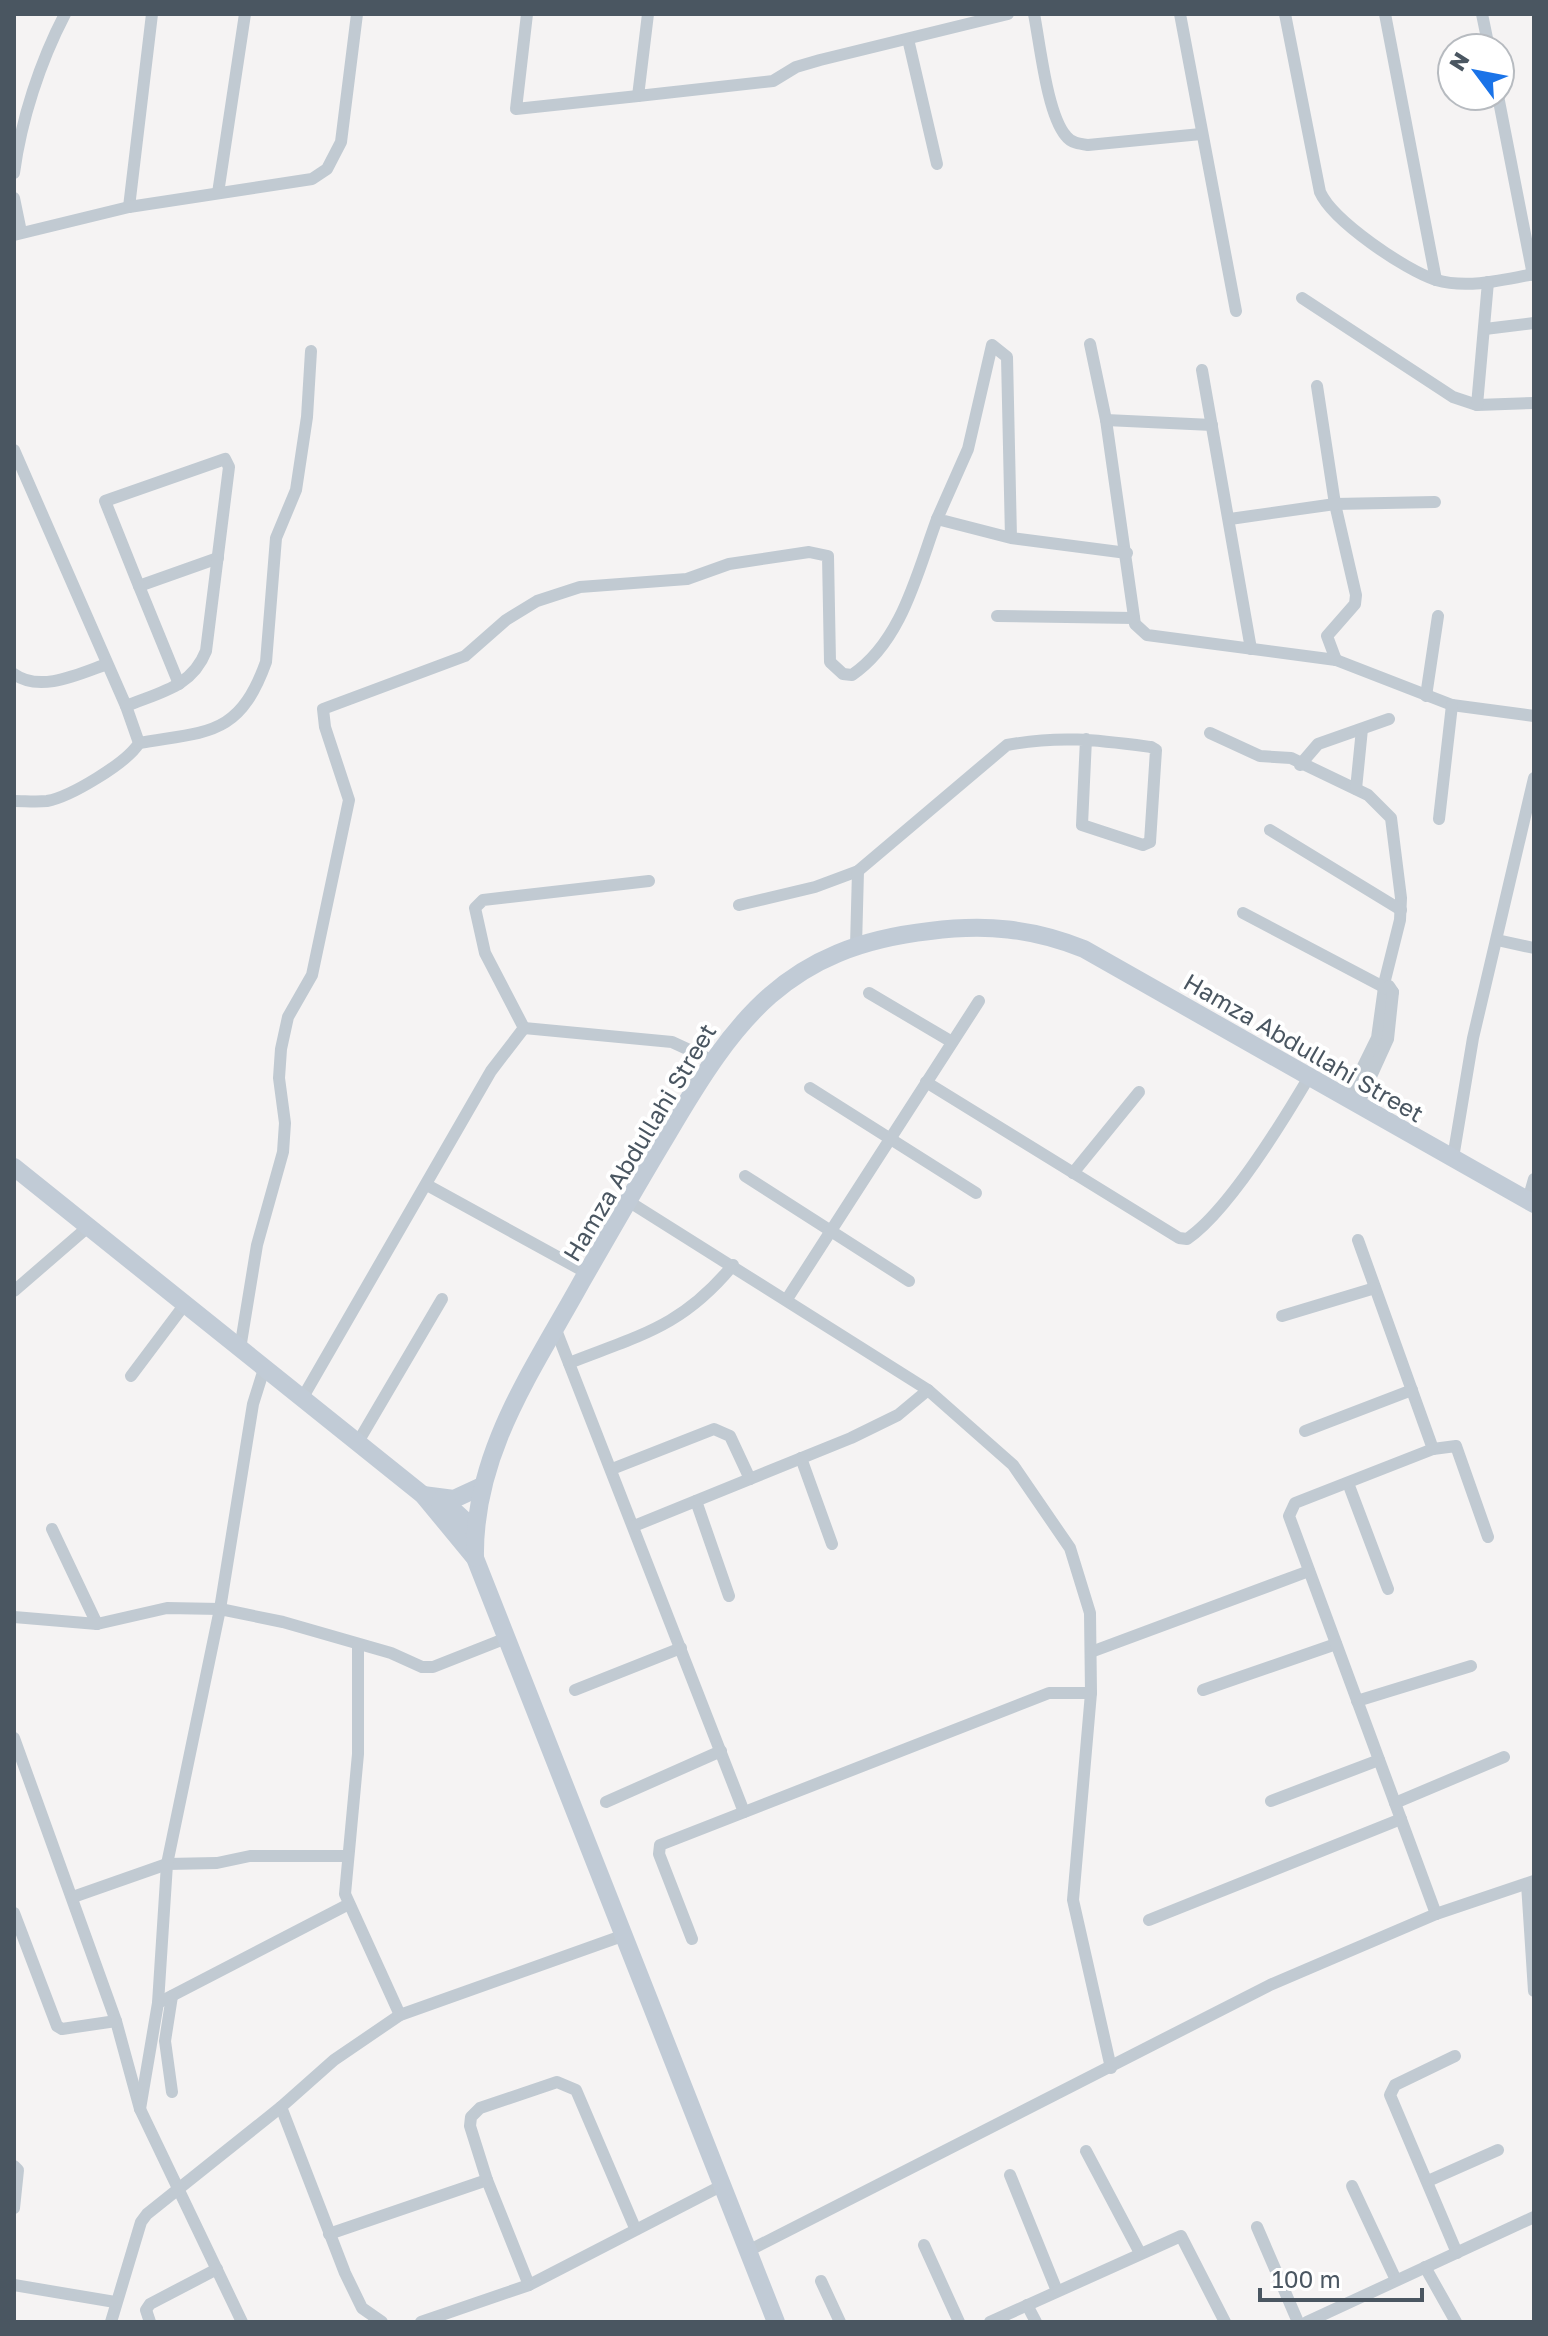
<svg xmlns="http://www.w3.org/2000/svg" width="1548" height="2336" viewBox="0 0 1548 2336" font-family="'Golos Text',sans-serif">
<rect width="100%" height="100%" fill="#f5f3f3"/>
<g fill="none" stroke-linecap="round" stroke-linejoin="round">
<g stroke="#c1cad2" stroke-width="12">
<polyline points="527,14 516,109 638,96"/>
<polyline points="648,14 638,96 773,81 796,67 820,60 1008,14"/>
<path d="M1034 14C1040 44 1047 114 1066 136 1071 143 1080 144 1088 145L1201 134"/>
<polyline points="1180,14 1236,311"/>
<path d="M1285 14 1320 192C1333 221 1405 270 1436 280 1467 289 1503 280 1534 274"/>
<polyline points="1385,14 1436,280"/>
<polyline points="1482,14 1489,48"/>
<polyline points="908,39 937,164"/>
<polyline points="1498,96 1533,275"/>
<path d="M14 173C21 120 40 62 65 14"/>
<polyline points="218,193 245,14"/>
<polyline points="14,198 21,232"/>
<polyline points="129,207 152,14"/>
<polyline points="14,235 129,207 312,179 327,169 341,142 357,14"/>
<polyline points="1302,298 1453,397 1477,405 1534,403"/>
<polyline points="1485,329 1534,323"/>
<polyline points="1090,344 1106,420 1135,624 1147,635 1336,660 1452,705 1534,716"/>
<polyline points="1202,370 1251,649"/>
<polyline points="1317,386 1335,504 1356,595 1355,604 1327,636 1336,660"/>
<polyline points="1477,405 1488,282"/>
<polyline points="1106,420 1212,425"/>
<path d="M14 450 126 706 139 743C127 763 70 797 47 801 36 802 25 801 14 801"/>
<polyline points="1230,519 1335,504 1435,502"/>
<polyline points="1011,538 1007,357 992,345 968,449 937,519 1011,538 1127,553"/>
<polyline points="997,616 1134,618"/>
<path d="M14 674C40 693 79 674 107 664"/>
<polyline points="179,684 139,586 218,558"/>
<polyline points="1426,696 1438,616"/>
<path d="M126 706C160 692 192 687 206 651L229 467 225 459 105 501 139 586"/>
<polyline points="1210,733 1260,756 1291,758 1368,795 1391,818 1401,898 1400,920 1385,980 1377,1038 1347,1099"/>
<path d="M139 743C208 731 239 737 266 662L276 538 296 490 307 417 311 351"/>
<polyline points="1300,765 1318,744 1389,719"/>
<polyline points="1356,789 1362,729"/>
<polyline points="1439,819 1452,705"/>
<polyline points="1270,830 1401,910"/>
<path d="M739 905 815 887 858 871 1007 745C1061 735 1097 740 1151 747L1156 750 1150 842 1143 845 1082 825 1086 739"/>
<polyline points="1243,913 1393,992"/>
<polyline points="1497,940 1534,948"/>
<polyline points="856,946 858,871"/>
<polyline points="869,993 952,1042"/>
<polyline points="524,1028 485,953 475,908 483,900 649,881"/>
<polyline points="524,1028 672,1042 711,1060"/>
<path d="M926 1082 1179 1238 1187 1239C1227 1212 1283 1121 1309 1077"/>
<polyline points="810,1088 976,1193"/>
<polyline points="1358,1105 1388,1039 1393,992 1389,986"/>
<polyline points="1453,1158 1473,1038 1534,778"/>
<polyline points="1073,1173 1139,1092"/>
<polyline points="745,1176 909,1281"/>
<polyline points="427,1185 587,1273"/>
<polyline points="1528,1200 1534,1179"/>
<polyline points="628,1201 928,1390 1013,1465 1070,1548 1090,1613 1091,1693 1073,1900 1111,2068"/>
<polyline points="1358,1240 1433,1449"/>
<polyline points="14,1291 88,1227"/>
<polyline points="787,1299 979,1001"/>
<polyline points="1282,1316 1375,1288"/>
<polyline points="556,1330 744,1812"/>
<path d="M240 1349 257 1245 283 1152 285 1123 279 1078 281 1049 288 1017 312 975 349 800 325 727 323 709 465 656 506 620 537 601 580 587 687 579 729 564 809 552 828 556 830 662 843 674 852 675C902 641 917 573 937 519"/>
<path d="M569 1363C640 1335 682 1327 733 1265"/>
<polyline points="131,1376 185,1304"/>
<polyline points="303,1397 491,1071 524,1028"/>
<polyline points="1305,1431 1412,1390"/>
<polyline points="358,1442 442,1299"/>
<polyline points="801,1458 832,1544"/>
<polyline points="612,1469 714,1429 730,1436 750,1479"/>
<polyline points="1348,1483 1388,1589"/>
<polyline points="696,1501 729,1596"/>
<polyline points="634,1526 851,1438 898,1415 928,1390"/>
<polyline points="52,1529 97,1624"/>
<polyline points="14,1617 97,1624 167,1608 220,1609 283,1622 391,1653 422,1667 433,1667 504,1639"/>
<polyline points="358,1645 358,1754 345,1894 400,2015"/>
<polyline points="1091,1652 1309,1571"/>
<polyline points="575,1690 681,1648"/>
<polyline points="1203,1690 1336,1644"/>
<polyline points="1357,1701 1471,1666"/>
<polyline points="14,1738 116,2021 140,2109 242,2322"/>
<polyline points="1271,1801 1379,1760"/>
<polyline points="606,1802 721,1751"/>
<polyline points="1395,1803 1504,1757"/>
<polyline points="1527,1884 1534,1991"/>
<polyline points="73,1897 167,1864 217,1863 250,1856 347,1856"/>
<polyline points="14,1913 57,2026 62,2029 116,2021"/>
<polyline points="1436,1914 1289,1516 1295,1503 1433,1449 1456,1446 1488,1537"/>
<polyline points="1149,1920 1401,1819"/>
<polyline points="692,1939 659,1854 660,1845 1049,1693 1091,1693"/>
<polyline points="172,1996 165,2041 172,2092"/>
<polyline points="158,2003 349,1904"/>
<polyline points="1455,2056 1395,2085 1390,2095 1457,2253"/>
<polyline points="281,2107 345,2273 362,2308 382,2322"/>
<polyline points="140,2109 158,2003 167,1864 220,1609 253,1404 264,1369"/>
<polyline points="1086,2151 1140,2253"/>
<polyline points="14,2166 18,2170 14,2208"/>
<polyline points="1010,2175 1057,2291"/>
<polyline points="1428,2181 1498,2150"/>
<polyline points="1352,2186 1396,2280"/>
<polyline points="1257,2227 1298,2322"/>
<polyline points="329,2234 487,2180"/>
<polyline points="924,2245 959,2322"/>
<polyline points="748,2251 1270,1985 1436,1914 1534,1881"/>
<polyline points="1425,2267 1456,2322"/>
<polyline points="821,2281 840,2322"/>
<polyline points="14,2285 115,2302"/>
<polyline points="529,2285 487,2180 470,2126 471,2117 480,2108 557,2082 576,2090 635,2228"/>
<polyline points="1027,2305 1036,2322"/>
<polyline points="111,2322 141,2222 147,2214 281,2107 334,2060 400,2015 622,1936"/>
<polyline points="150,2322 146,2310 150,2304 217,2269"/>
<polyline points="421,2322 529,2285 723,2185"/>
<polyline points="990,2322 1181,2236 1225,2322"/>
<polyline points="1307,2322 1534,2217"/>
</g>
<g stroke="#c1cbd6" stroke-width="18">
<polyline points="14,1167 423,1495 475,1558 776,2322"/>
<polyline points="423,1495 454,1499 480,1487"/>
<polyline points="441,1499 474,1529"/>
<path d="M475 1558C473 1453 533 1370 582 1281 610 1232 638 1183 667 1135 735 1019 786 947 930 931 985 924 1032 928 1084 949L1534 1204"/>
</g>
</g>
<g text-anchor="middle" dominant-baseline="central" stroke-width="8" stroke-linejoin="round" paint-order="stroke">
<g font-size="24" fill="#4a5661" stroke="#fff">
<text transform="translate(1304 1047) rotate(30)">Hamza Abdullahi Street</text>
<text transform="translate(639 1142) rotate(-59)">Hamza Abdullahi Street</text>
</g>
</g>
<rect width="1548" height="2336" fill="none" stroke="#4a5661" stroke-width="32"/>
<g transform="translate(1476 72) rotate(302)"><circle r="38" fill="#ffffff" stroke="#b7bbc0" stroke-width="2"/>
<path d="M0-6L14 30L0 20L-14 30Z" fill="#1a73e8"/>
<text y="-12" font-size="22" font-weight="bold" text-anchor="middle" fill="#4a5661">N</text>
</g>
<path d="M1260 2288v12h162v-12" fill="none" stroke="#4a5661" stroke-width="4"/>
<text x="1272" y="2288" font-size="24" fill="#4a5661" stroke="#ffffff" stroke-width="6" paint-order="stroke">100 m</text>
</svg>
